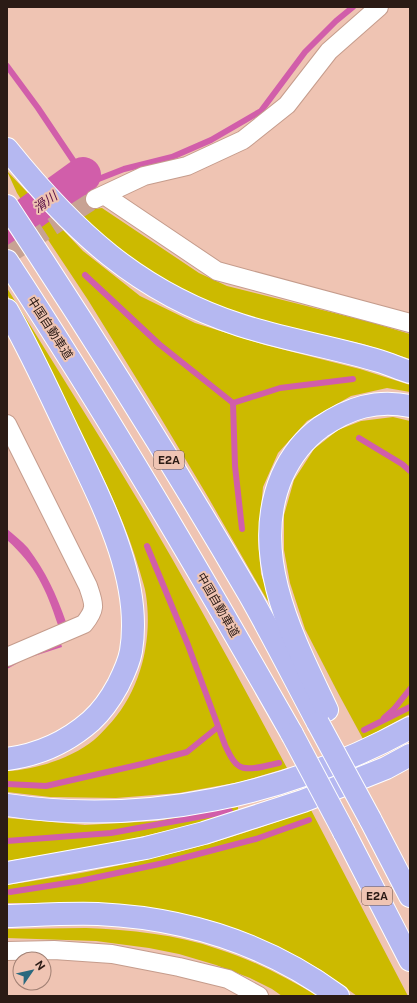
<svg xmlns="http://www.w3.org/2000/svg" width="417" height="1003" viewBox="0 0 417 1003" font-family="'Public Sans','Noto Sans JP',sans-serif">
<rect width="100%" height="100%" fill="#efc4b3"/>
<g fill="#ccba00">
<polygon points="7,171 83,251 140,296 195,323 265,345 360,369 410,385 410,392 387,388 351,396 307,421 278,453 263,487 258,540 261,574 271,603 267,600 208,497 159,415 88,300 17,193"/>
<polygon points="102,208 199,273 227,286 370,322 410,334 410,359 363,344 273,324 211,304 185,292 137,264 80,216 93,209"/>
<path d="M7 288C52 361 98 433 142 507 193 593 240 680 287 768L240 782 179 793 116 798 50 797 7 792V771C35 770 72 758 94 740 99 736 103 731 107 727 140 693 153 642 146 595 145 587 142 580 140 572 129 534 114 500 97 465 68 407 38 350 7 294Z"/>
<polygon points="393,417 410,421 410,714 363,739 337,691 305,629 290,583 284,550 284,515 294,480 314,449 338,430 361,421"/>
<polygon points="238,807 238,811 192,825 109,844 7,861 7,818 85,825 157,821"/>
<path d="M311 810 408 996H357L321 970 289 952 244 932 209 920 151 908 104 903H7V885C60 877 113 868 165 855 215 844 263 827 311 810Z"/>
<path d="M86 928C130 930 176 934 218 949 253 960 286 977 317 996H282L272 989 250 978 216 965 179 954 149 948 96 941 7 938V929Z"/>
</g>
<g fill="#d15eaa">
<path d="M7 529C14 535 22 541 28 548 46 572 56 594 66 622L58 625C46 589 36 566 7 540Z"/>
<polygon points="60,640 62,647 25,659 7,669 7,662"/>
</g>
<g fill="none" stroke-linecap="round" stroke-linejoin="round">
<g stroke="#d15eaa" stroke-width="6">
<polyline points="7,66 38,108 83,175 96,180 124,169 172,157 211,140 261,111 305,52 336,21 353,7"/>
<polyline points="85,275 159,344 233,403 235,466 242,529"/>
<polyline points="233,403 280,388 353,379"/>
<polyline points="359,438 402,464 410,471"/>
<path d="M147 546 188 645 225 745C228 751 232 762 239 766 248 772 269 765 279 763"/>
<polyline points="384,718 394,709 410,689"/>
<polyline points="364,730 410,707"/>
<polyline points="7,784 46,786 142,764 187,752 218,727"/>
<polyline points="7,841 111,833 230,811"/>
<polyline points="10,892 80,881 164,863 256,839 309,820"/>
</g>
<polyline stroke="#d15eaa" stroke-width="36" points="7,230 83,175"/>
<polyline stroke="#c8a293" stroke-width="18" stroke-dasharray="18 9" stroke-linecap="butt" points="7,256 95,199"/>
<defs>
<g id="minor">
<polyline points="104,195 217,271 410,323"/>
<polyline points="95,199 144,176 187,166 243,140 287,105 329,51 379,7"/>
<path d="M7 424 88 586C94 604 97 608 84 624L7 657"/>
<polyline points="7,951 54,950 112,954 179,967 228,979 259,996"/>
</g>
<g id="motorway">
<path d="M7 149C73 231 138 292 240 325 286 340 333 347 379 361 389 364 400 369 410 372"/>
<path d="M7 206C91 333 172 462 249 594 273 636 295 680 318 723"/>
<path d="M7 261C108 415 201 574 292 734"/>
<path d="M7 310C30 350 49 392 69 434 100 499 143 578 131 651 129 663 123 675 118 685 111 698 102 711 91 721 67 742 38 755 7 759"/>
<path d="M327 710C294 640 248 555 282 476 291 456 303 440 321 427 349 408 376 399 410 406"/>
<path d="M7 805C146 826 287 795 410 728"/>
<polyline points="370,819 410,896"/>
<polyline points="344,832 410,960"/>
<polyline points="7,873 146,848 204,833 303,801 386,768 410,755"/>
<path d="M7 916C37 915 68 913 98 914 185 918 267 944 338 996"/>
</g>
</defs>
<use href="#minor" stroke="#c59c8c" stroke-width="20"/>
<use href="#motorway" stroke="#fff" stroke-width="24"/>
<use href="#minor" stroke="#fff" stroke-width="18"/>
<use href="#motorway" stroke="#b5b8f1" stroke-width="22"/>
<defs>
<g id="motorway-bridge">
<polyline points="318,723 370,819"/>
<polyline points="292,734 344,832"/>
</g>
</defs>
<use href="#motorway-bridge" stroke="#fff" stroke-width="24" stroke-linecap="butt"/>
<use href="#motorway-bridge" stroke="#b5b8f1" stroke-width="22"/>
</g>
<g text-anchor="middle" dominant-baseline="central" stroke-width="4" stroke-linejoin="round" paint-order="stroke">
<g fill="#efc4b3" stroke="#664e44" stroke-width="1">
<rect x="154" y="451" width="30" height="18" rx="3"/>
<rect x="362" y="887" width="30" height="18" rx="3"/>
</g>
<g font-size="11" font-weight="bold" fill="#2b1b15">
<text x="169" y="460">E2A</text>
<text x="377" y="896">E2A</text>
</g>
<g font-size="12" fill="#2b1b15" stroke="#efc4b3">
<text transform="translate(50 328) rotate(57)">中国自動車道</text>
<text transform="translate(218 605) rotate(60)">中国自動車道</text>
</g>
<g font-size="13" font-style="italic" fill="#591044" stroke="#efc4b3">
<text transform="translate(45 202) rotate(-36)">滑川</text>
</g>
</g>
<rect width="417" height="1003" fill="none" stroke="#2b1b15" stroke-width="16"/>
<g transform="translate(32 971) rotate(56)"><circle r="19" fill="#efc4b3" stroke="#a18074"/>
<path d="M0-3L7 15L0 10L-7 15Z" fill="#2a697e"/>
<text y="-6" font-size="11" font-weight="bold" text-anchor="middle" fill="#2b1b15">N</text>
</g>
</svg>
